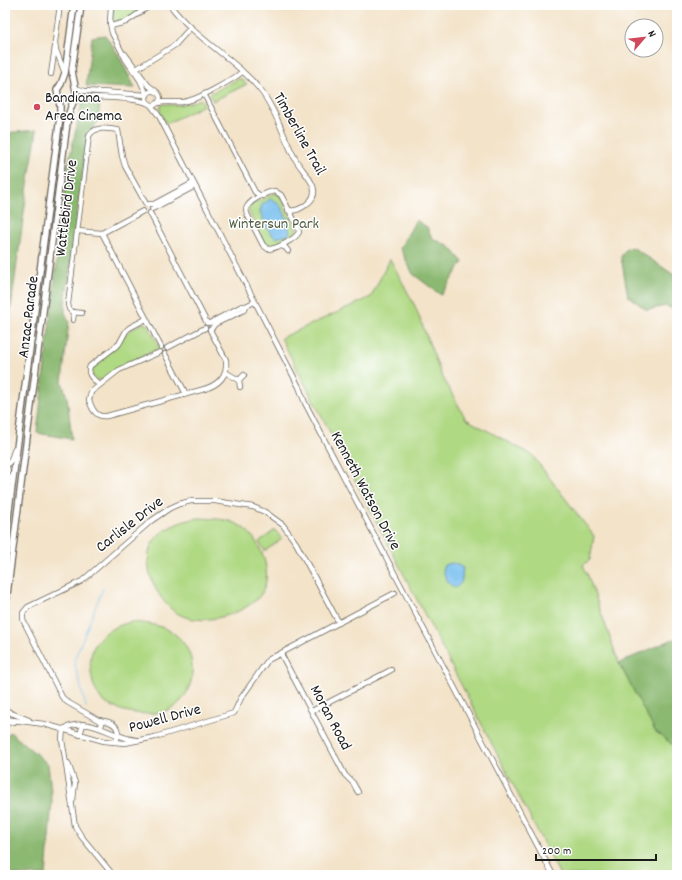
<svg xmlns="http://www.w3.org/2000/svg" width="682" height="880" viewBox="0 0 682 880" font-family="Dekko,sans-serif">
<rect width="100%" height="100%" fill="#fff"/>
<filter id="ink" filterUnits="userSpaceOnUse"><feTurbulence type="fractalNoise" baseFrequency=".025" numOctaves="2"/><feDisplacementMap in="SourceGraphic" scale="8" xChannelSelector="R" yChannelSelector="G"/><feConvolveMatrix kernelMatrix="1 2 1 2 8 2 1 2 1" color-interpolation-filters="sRGB"/></filter>
<filter id="wash" filterUnits="userSpaceOnUse"><feTurbulence type="fractalNoise" baseFrequency=".012" numOctaves="4" result="noise"/><feDisplacementMap in="SourceGraphic" scale="16" xChannelSelector="R" yChannelSelector="G"/><feGaussianBlur stdDeviation="0.9" result="paint"/><feColorMatrix in="noise" values="0 0 0 0 0 0 0 0 0 0 0 0 0 0 0 0 0 1.4 0 .05"/><feComposite in="paint" operator="in"/></filter>
<g filter="url(#wash)">
<rect width="100%" height="100%" fill="#f3e3c9"/>
<g fill="#b0d984" stroke="#667a50">
<polygon points="114,5 149,5 128,20 115,23 112,19"/>
<polygon points="240,78 247,84 213,101 210,95 211,93"/>
<path d="M201 99 204 105 168 123 165 122C162 117 158 110 161 105 165 103 169 105 174 105 184 105 192 102 201 99Z"/>
<path d="M274 193 277 194 280 196 297 230C295 238 277 246 269 248L265 245 248 210 252 204Z"/>
<polygon points="390,259 415,306 441,374 466,419 532,455 594,536 590,560 583,565 588,576 619,663 655,731 677,748 677,875 560,875 281,338 371,297"/>
<polygon points="143,323 148,325 159,346 158,349 124,365 102,380 96,380 92,375 92,368 130,330"/>
<path d="M199 518C212 519 225 518 237 524 261 535 278 579 257 599 244 611 226 617 210 619 198 621 184 618 175 612 156 598 141 566 152 544 159 529 183 520 199 518Z"/>
<polygon points="275,530 282,539 265,551 259,542"/>
<path d="M131 622C146 623 165 625 177 636 197 653 197 685 179 703 162 720 118 715 102 700 97 694 93 686 92 678 85 646 101 629 131 622Z"/>
</g>
<g fill="#8cb972" stroke="#546a47">
<polygon points="105,35 118,54 135,88 86,86 92,37"/>
<polygon points="82,102 100,102 98,122 88,133 65,304 65,313 69,321 62,382 67,397 72,439 37,433 68,165"/>
<polygon points="37,130 27,191 5,350 5,133"/>
<polygon points="416,220 427,227 432,238 450,247 463,262 441,295 413,274 400,248"/>
<polygon points="632,247 637,250 677,277 677,311 666,306 647,310 628,296 621,257 626,249"/>
<polygon points="677,638 677,748 655,731 619,663 671,640"/>
<polygon points="10,732 48,764 52,800 46,875 5,875 5,740"/>
</g>
<g fill="#76beee" stroke="#496d85">
<path d="M270 199C283 201 288 222 290 233L288 235 276 238C268 233 263 220 260 211L262 205Z"/>
<path d="M451 563 456 564 463 568C461 577 465 582 455 588 447 583 441 574 444 565Z"/>
</g>
<g fill="none" stroke-linecap="round" stroke-linejoin="round">
<polyline stroke="#76beee" stroke-width="1" points="86,707 74,661 103,588"/>
</g>
</g>
<g filter="url(#ink)">
<g fill="none" stroke-linecap="round" stroke-linejoin="round">
<defs>
<g id="minor">
<polyline points="60,5 55,42 56,50 64,71"/>
<polyline points="111,5 110,23 112,33 126,60 140,80 147,95"/>
<path d="M170 5C195 39 235 58 261 91 278 113 283 138 297 162 304 173 324 190 308 203 303 208 295 212 288 210"/>
<polyline points="111,26 126,22 151,5"/>
<polyline points="125,54 148,85 157,92"/>
<polyline points="133,71 167,50 175,45 191,27"/>
<polyline points="51,74 55,47"/>
<polyline points="75,88 85,91 147,95"/>
<circle cx="153" cy="98" r="7"/>
<polyline points="204,94 255,192 259,195 263,196"/>
<path d="M74 99C86 96 137 97 149 104"/>
<path d="M158 103C167 101 175 103 183 102 197 100 231 81 242 72"/>
<polyline points="150,104 159,116 299,387 305,403 553,875"/>
<path d="M275 191 281 195 298 227 299 232C296 239 276 249 268 249L263 245 247 214 246 209C249 200 267 192 275 191Z"/>
<polyline points="149,204 154,204 193,183"/>
<polyline points="152,209 195,186"/>
<polyline points="150,213 207,323"/>
<polyline points="77,231 102,233 143,211"/>
<polyline points="102,233 161,347"/>
<polyline points="280,246 285,247 288,251"/>
<path d="M82 313 72 312 69 309 68 304 89 136C95 125 108 129 118 130L122 156 125 166 146 204"/>
<polyline points="73,320 74,312"/>
<polyline points="210,323 242,306 246,306 254,302"/>
<polyline points="212,328 215,324 244,310 246,306"/>
<polyline points="167,348 205,328"/>
<path d="M160 352 119 370 91 392 89 400C92 409 96 418 107 416L201 390C217 386 228 377 226 360L210 330"/>
<polyline points="165,354 186,394"/>
<polyline points="225,372 239,380"/>
<path d="M99 385C94 379 86 375 90 366L119 344 126 331 129 328 146 319"/>
<polyline points="240,387 239,380 244,375"/>
<polyline points="5,468 11,460 15,448"/>
<polyline points="5,477 13,478"/>
<polyline points="5,481 13,482"/>
<polyline points="5,493 8,507"/>
<polyline points="281,654 345,775 353,783 358,792"/>
<polyline points="5,709 11,713 29,720"/>
<polyline points="312,711 391,670"/>
<polyline points="5,719 44,724 104,741 125,743 155,737 234,713 241,698 268,660 395,593"/>
<path d="M99 720C104 721 109 721 113 724 119 728 120 738 114 742"/>
<polyline points="5,723 14,722"/>
<polyline points="100,728 102,724 98,720 67,702 62,697 23,620 23,613 28,607 82,581 151,521 170,508 179,504 191,501 215,501 253,507 265,512 283,525 296,543 339,623"/>
<polyline points="63,729 62,740 64,752"/>
<path d="M63 729C90 715 110 737 136 740"/>
<polyline points="80,735 83,724"/>
<polyline points="64,751 75,826 81,836 113,875"/>
<polyline points="68,763 75,783 73,800"/>
</g>
<g id="major">
<polyline points="5,540 60,117 60,106 57,90 61,84 65,73 74,5"/>
<path d="M5 610 67 123C68 111 73 104 76 95 77 90 72 77 72 69L81 5"/>
</g>
</defs>
<use href="#minor" stroke="#676259" stroke-width="6"/>
<use href="#major" stroke="#676259" stroke-width="8"/>
<use href="#minor" stroke="#fff" stroke-width="4.5"/>
<use href="#major" stroke="#fff" stroke-width="5.5"/>
</g>
</g>
<circle fill="#d1495b" stroke="#fff" stroke-width="1.5" cx="37" cy="107" r="4"/>
<g text-anchor="middle" dominant-baseline="central" stroke-width="3" stroke-linejoin="round" paint-order="stroke">
<g font-size="16" fill="#1c1c1c" stroke="#fff" text-anchor="start">
<text x="45" y="98">Bandiana<tspan x="45" dy="18">Area Cinema</tspan></text>
</g>
<g font-size="16" fill="#1c1c1c" stroke="#fff">
<text transform="translate(299 134) rotate(61)">Timberline Trail</text>
<text transform="translate(67 208) rotate(-83)">Wattlebird Drive</text>
<text transform="translate(29 317) rotate(-83)">Anzac Parade</text>
<text transform="translate(365 491) rotate(62)">Kenneth Watson Drive</text>
<text transform="translate(130 525) rotate(-38)">Carlisle Drive</text>
<text transform="translate(330 718) rotate(62)">Moran Road</text>
<text transform="translate(165 719) rotate(-15)">Powell Drive</text>
</g>
<g font-size="16" fill="#505e40" stroke="#fff">
<text x="274" y="224">Wintersun Park</text>
</g>
</g>
<rect width="682" height="880" fill="none" stroke="#fff" stroke-width="20"/>
<g transform="translate(644 38) rotate(62)"><circle r="19" fill="#ffffff" stroke="#a4a4a4"/>
<path d="M0-3L7 15L0 10L-7 15Z" fill="#d1495b"/>
<text y="-6" font-size="11" font-weight="bold" text-anchor="middle" fill="#1c1c1c">N</text>
</g>
<path d="M536 854v6h120v-6" fill="none" stroke="#1c1c1c" stroke-width="2"/>
<text x="542" y="854" font-size="12" fill="#1c1c1c" stroke="#ffffff" stroke-width="3" paint-order="stroke">200 m</text>
</svg>
